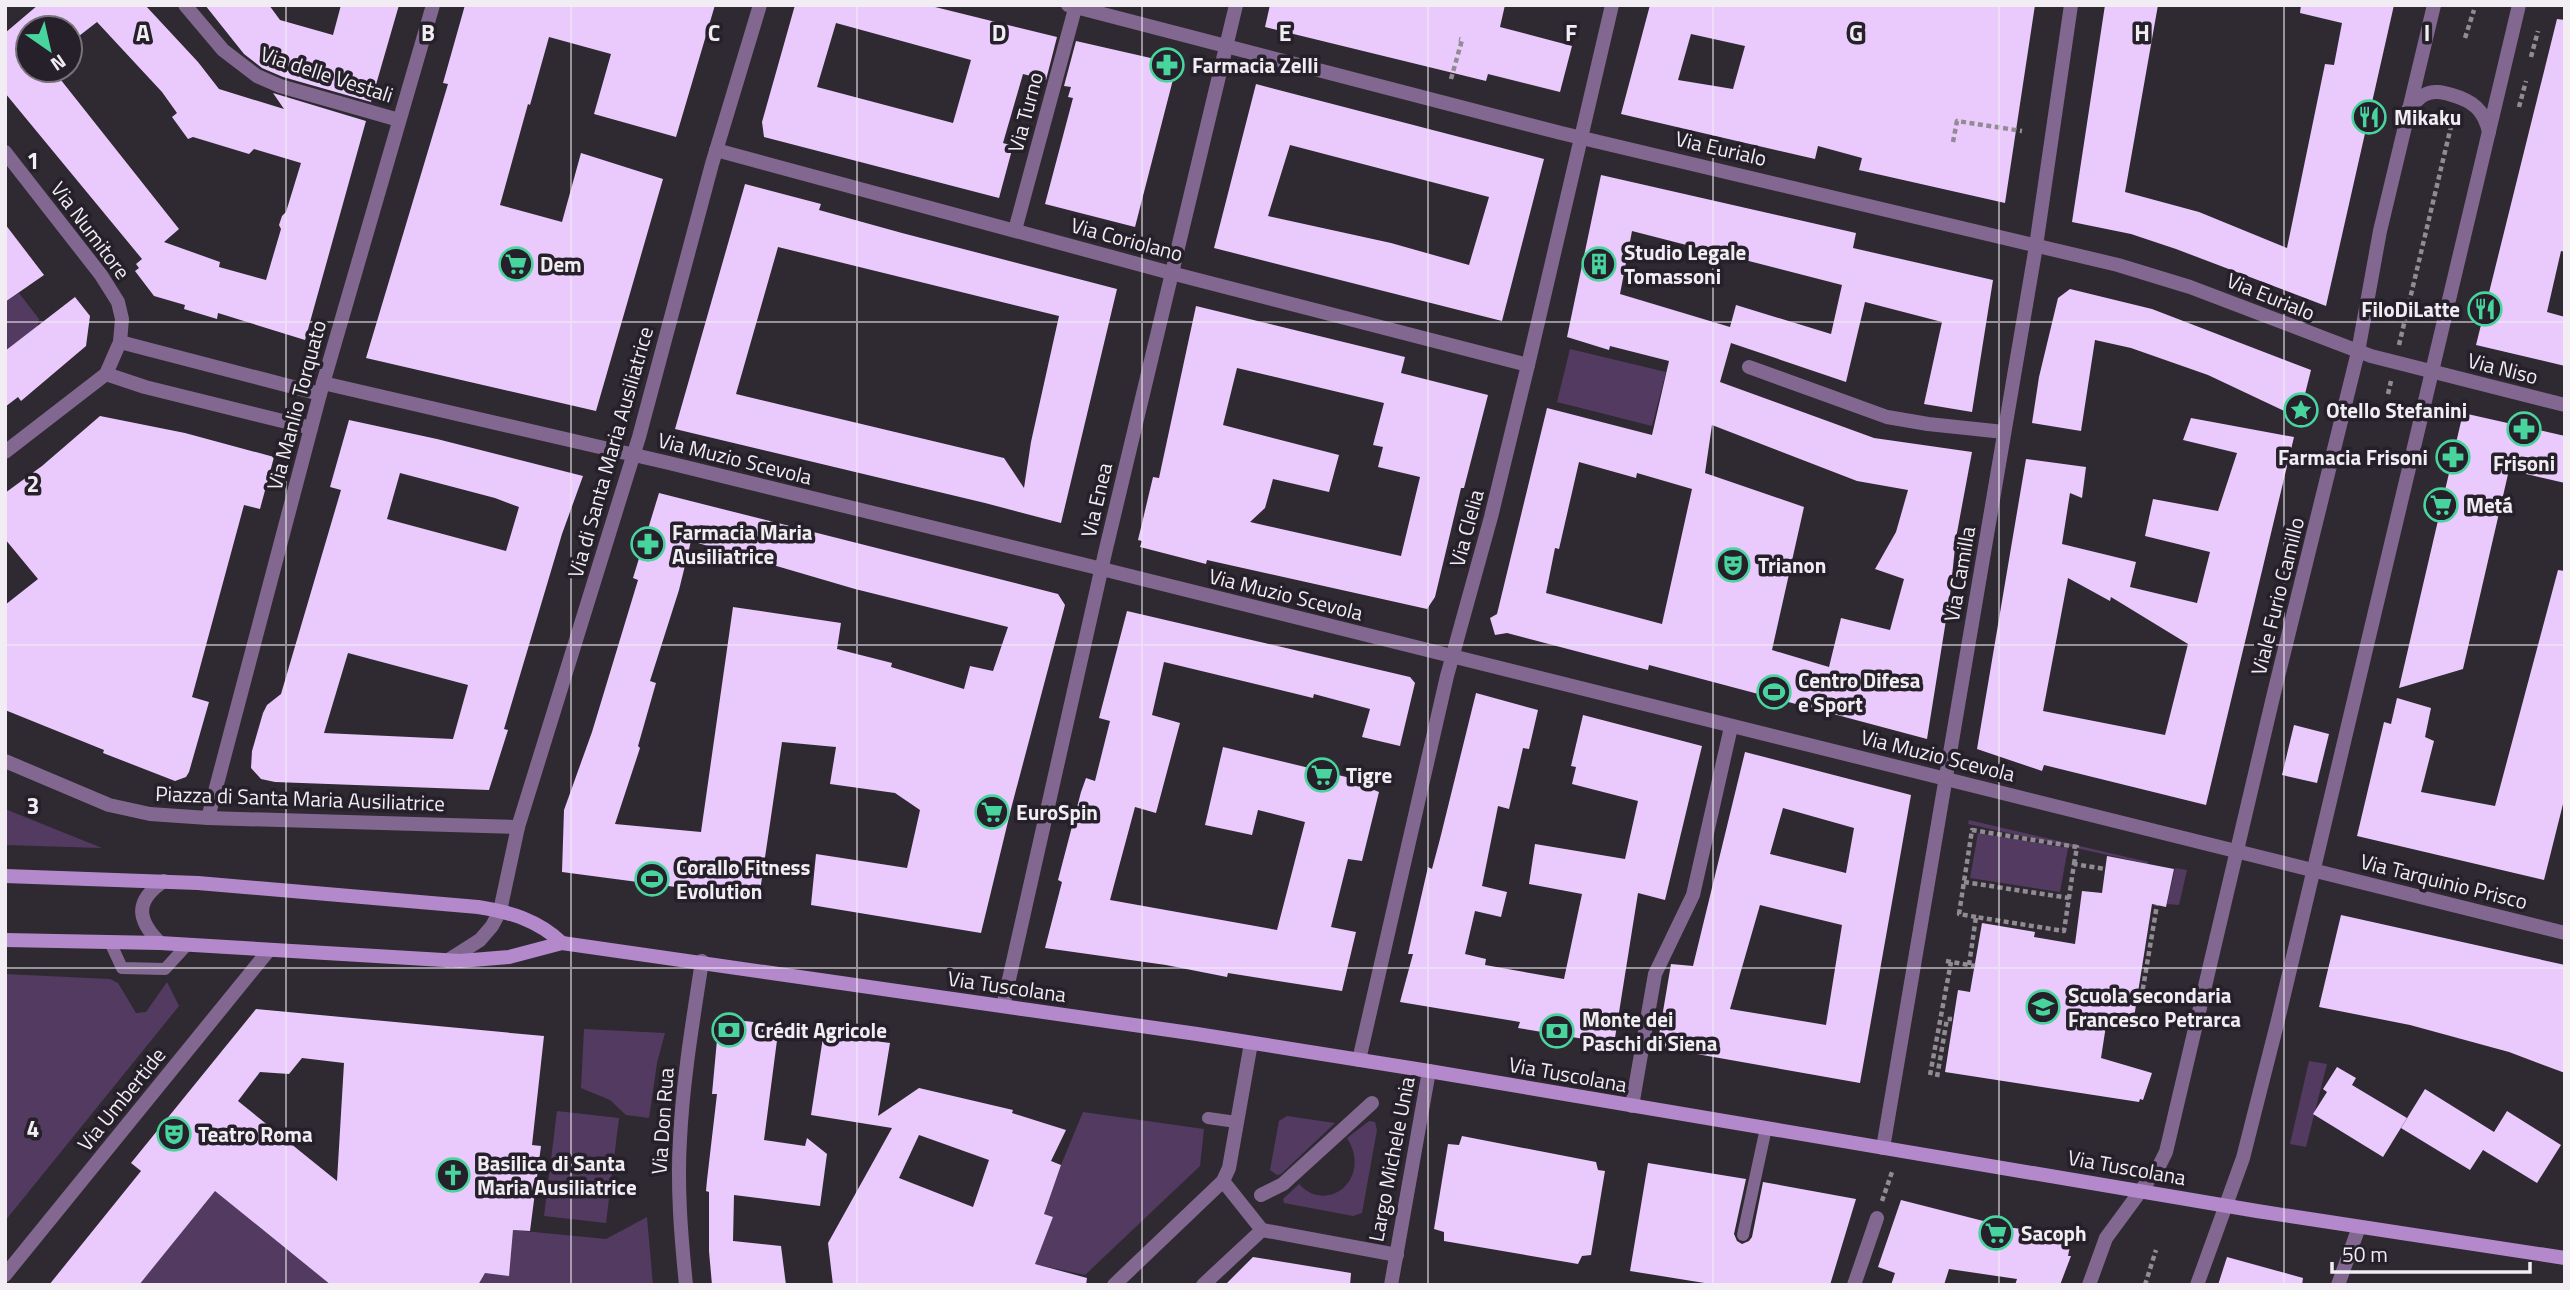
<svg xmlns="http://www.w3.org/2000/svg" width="2570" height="1290" viewBox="0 0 2570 1290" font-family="'Titillium Web',sans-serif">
<rect width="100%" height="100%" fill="#2f2932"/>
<g fill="#533a60">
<polygon points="19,293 39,319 36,334 5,351 5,302"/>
<polygon points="1570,349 1666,372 1652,426 1557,402"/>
<polygon points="5,809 102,848 5,845"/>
<polygon points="1969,820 2148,862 2148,864 1968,824"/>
<polygon points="1978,833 2068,848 2060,892 1970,878"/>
<polygon points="2175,868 2187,870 2179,905 2167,904"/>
<polygon points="5,974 110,979 118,983 136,1013 146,1012 167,982 179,1006 5,1221"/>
<polygon points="584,1029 665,1033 657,1063 649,1118 626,1115 610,1100 581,1088"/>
<polygon points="2309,1061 2327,1064 2306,1147 2290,1144"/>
<polygon points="557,1111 619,1118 606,1223 544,1216"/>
<polygon points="1083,1112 1204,1129 1200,1166 1085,1275 1035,1264 1053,1217 1044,1214 1061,1165"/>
<polygon points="1287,1116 1335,1123 1281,1174 1277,1175 1270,1170 1279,1121"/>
<path d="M1369 1121 1375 1122 1377 1130 1362 1213 1353 1216 1284 1203 1283 1199 1299 1184C1327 1215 1373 1179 1347 1138Z"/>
<polygon points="215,1190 331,1285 139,1285"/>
<polygon points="647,1217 653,1285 478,1285 482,1272 513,1230 606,1239"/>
</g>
<g fill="#eacafc" fill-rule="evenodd">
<path d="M38 5H145L198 62 219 89 284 109 273 93 366 121 305 340 218 313 217 319 184 309 185 305 154 296 135 271 139 268 136 264 142 259 5 93V33ZM97 22 162 92 177 113 172 117 188 139 193 137 249 154 254 149 301 163 286 212 282 216 279 225 281 229 266 280 219 267 220 262 164 242 179 229 53 70H28V28H70V43Z"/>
<polygon points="205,5 269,5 280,20 333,35 341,5 399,5 371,102 283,77 262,68 244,54"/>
<polygon points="465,5 715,5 676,137 594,114 611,54 549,37 530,105 528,104 500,205 562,222 581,153 663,179 596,411 366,358 448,84 443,83"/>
<path d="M795 5H927L1057 37 1046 80 1023 74 1003 143 1013 146 999 198 764 137 762 122ZM836 23 971 60 953 123 817 87Z"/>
<polygon points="1270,5 1505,5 1500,27 1572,46 1560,92 1488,74 1486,81 1265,27"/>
<path d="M1650 5H2035L2005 203 1859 170 1862 158 1818 146 1815 159 1621 114ZM1691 34 1745 46 1733 89 1678 80Z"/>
<polygon points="2105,5 2158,5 2125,192 2199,212 2287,248 2325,64 2334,65 2342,23 2300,13 2301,5 2394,5 2326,306 2176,249 2131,234 2072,222"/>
<polygon points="2557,19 2565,20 2565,252 2561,251 2547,312 2565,317 2565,366 2476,345"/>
<polygon points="1076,41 1177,64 1135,227 1045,204 1073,98 1068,97 1071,87 1064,86"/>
<path d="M1256 84 1544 159 1502 321 1214 248ZM1290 145 1489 197 1469 265 1391 243 1268 216Z"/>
<path d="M1601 175 1856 233 1853 248 1993 280 1972 412 1924 404 1942 322 1865 302 1846 382 1731 343 1720 382 1874 438 1972 452 1956 538 1950 595 1927 739 1649 665 1648 670 1507 633 1495 635 1490 618 1497 614 1547 408 1652 435 1669 361 1610 346 1609 350 1567 337ZM1632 231 1842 285 1831 334 1736 305 1730 327 1620 294ZM1712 425 1857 481 1908 490 1896 532 1875 569 1904 579 1890 630 1841 618 1829 667 1772 650 1804 507 1705 473ZM1579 462 1636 478 1637 473 1692 489 1662 624 1546 593 1555 548 1559 549Z"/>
<path d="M745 184 821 204 819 210 902 233 1117 289 1061 523 985 503 675 429ZM778 247 1059 316 1031 442 1024 488 1004 458 736 394Z"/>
<polygon points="5,224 44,275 5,302"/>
<polygon points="2070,289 2152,309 2311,370 2299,418 2208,375 2131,348 2095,340 2081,431 2032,423 2039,377 2058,298"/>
<polygon points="75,297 90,316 86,346 21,401 18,397 5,407 5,351"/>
<path d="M1196 306 1405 357 1401 373 1488 395 1464 488H1461L1435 597 1427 609 1207 560 1206 564 1140 547 1142 541 1138 540 1153 477 1159 478ZM1237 368 1384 403 1373 445 1383 447 1378 467 1420 477 1401 556 1250 522 1265 508 1273 479 1329 492 1339 455 1223 425Z"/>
<polygon points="2463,413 2565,436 2565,483 2509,470 2463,669 2399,688"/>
<polygon points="100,416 185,433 274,457 260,509 244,505 192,697 209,702 189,772 186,777 175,781 103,753 104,750 5,710 5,605 38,579 5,539 5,493 42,466"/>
<path d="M2191 418 2294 437 2206 805 2044 765 2042 771 1977 749 2026 459 2086 467 2082 498 2070 493 2062 544 2136 562 2130 587 2197 603 2210 552 2145 536 2153 499 2218 511 2237 453 2183 440ZM2068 578 2110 601 2111 597 2188 644 2165 735 2043 711Z"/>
<path d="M349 420 437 439 583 476 562 534 504 729 508 730 489 790 275 782 261 779 251 768 252 751 263 713 267 705 281 694 341 490 330 487ZM400 473 495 498 519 507 506 551 387 519ZM348 653 468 685 453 739 324 733Z"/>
<path d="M659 493 1058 594 1065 605 1012 805 981 933 811 905 816 854 907 868 920 810 895 793 830 784 836 747 782 742 759 898 562 872 564 810 592 732 638 580 633 578ZM691 541 855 589 1008 627 993 671 970 666 964 689 891 667 892 663 837 649 841 623 733 607 701 832 615 824 640 748 638 746 656 683 650 681 679 590Z"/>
<polygon points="2558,570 2565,571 2565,796 2544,880 2357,836 2384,722 2391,724 2397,698 2431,708 2425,737 2434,741 2421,792 2495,806"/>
<polygon points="1127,611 1410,677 1415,683 1400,746 1362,737 1370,709 1314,694 1313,698 1164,662 1152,715 1180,723 1156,813 1135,807 1110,900 1277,930 1305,822 1258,810 1252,835 1205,825 1223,747 1375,784 1374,790 1379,792 1362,861 1348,859 1331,927 1356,932 1342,991 1228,973 1227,977 1166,965 1045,948 1062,882 1058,880 1081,792 1086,778 1095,781 1110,721 1099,718"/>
<polygon points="1476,693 1538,710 1529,749 1523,748 1509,809 1498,806 1482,886 1507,892 1501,917 1475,911 1465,954 1486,959 1485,965 1564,979 1582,894 1529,884 1535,844 1625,859 1638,801 1572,784 1576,767 1571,766 1583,715 1702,746 1665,900 1638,893 1614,1044 1518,1028 1520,1022 1400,1002 1413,954 1408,954 1425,880 1428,867 1432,869 1440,839"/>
<polygon points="2294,725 2329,734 2317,783 2282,775"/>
<path d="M1745 752 1911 795 1860 1083 1657 1047 1671 964 1693 966ZM1783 808 1854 828 1846 873 1770 854ZM1760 905 1842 925 1826 1025 1730 1009Z"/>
<polygon points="2107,856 2174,869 2166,907 2152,904 2133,1024 2107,1019 2101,1058 2152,1073 2143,1100 2140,1099 2139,1102 1945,1072 1958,990 1970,992 1982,923 2035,932 2034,937 2075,944 2082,891 2102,893"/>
<polygon points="2341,915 2565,965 2565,1073 2509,1052 2410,1025 2319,1007"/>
<path d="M256 1009 544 1036 532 1145 541 1146 530 1231 513 1230 509 1276 485 1273 478 1285H331L215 1191 139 1285H49L141 1171 131 1163ZM302 1058 344 1063 337 1181 238 1101 260 1072 289 1074Z"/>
<polygon points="719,1018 779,1025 764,1140 805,1146 807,1138 827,1154 820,1206 734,1195 733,1241 781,1246 786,1285 712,1285 709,1251 709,1192 706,1191 707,1180 717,1094 712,1094"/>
<path d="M824 1031 876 1038 875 1041 890 1043 878 1116 919 1088 1013 1110 1012 1113 1066 1130 1051 1161 1061 1165 1044 1214 1053 1217 1035 1264 1087 1278 1086 1285H833L828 1243 892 1128 811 1115ZM919 1135 989 1160 973 1207 899 1178Z"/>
<polygon points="2337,1067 2356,1078 2352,1085 2407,1118 2383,1157 2313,1114 2327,1092 2323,1089"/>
<polygon points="2425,1089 2494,1132 2507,1111 2561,1145 2537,1183 2483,1150 2470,1170 2401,1128"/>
<polygon points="1462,1136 1596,1162 1598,1170 1605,1171 1591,1255 1582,1256 1578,1264 1444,1241 1444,1232 1434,1229 1448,1144 1459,1145"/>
<polygon points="1648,1163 1746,1179 1734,1234 1737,1241 1742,1244 1749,1241 1752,1237 1763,1182 1856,1199 1830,1285 1717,1285 1630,1271"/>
<polygon points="1901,1200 2007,1227 2072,1236 2068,1256 2071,1256 2060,1285 2015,1285 2017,1279 1949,1269 1944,1285 1891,1285 1895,1273 1878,1267"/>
<polygon points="1253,1257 1351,1273 1350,1285 1225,1285"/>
<polygon points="2227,1257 2303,1278 2302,1285 2218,1285"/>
</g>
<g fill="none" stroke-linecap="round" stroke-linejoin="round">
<g stroke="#918c93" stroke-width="4.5" stroke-dasharray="5 3.5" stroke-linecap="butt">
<polyline points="2465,38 2474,10"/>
<polyline points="2531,57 2538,31"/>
<polyline points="1451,79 1462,40 1459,39"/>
<polyline points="2519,107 2526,81"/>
<polyline points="2431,115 2450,117"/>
<polyline points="1953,142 1957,121 2022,131"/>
<polyline points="2399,345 2453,118"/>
<polyline points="2388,394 2391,381"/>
<polyline points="1964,882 2069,898"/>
<polyline points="1976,917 1959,914 1972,830 2077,847 2074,864"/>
<polyline points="1946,961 1975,966"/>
<polyline points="1969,965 1976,917 2064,931 2074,864 2105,869"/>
<polyline points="2138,994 2142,994 2157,905"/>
<polyline points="1930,1075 1951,962"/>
<polyline points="1937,1077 1947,1019 1952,1019"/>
<polyline points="1882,1201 1893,1169"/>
<polyline points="2145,1285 2156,1250"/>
</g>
<g stroke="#826891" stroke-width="12">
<polyline points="110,942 122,968 165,969 187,945"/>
<polyline points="1208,1118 1236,1122"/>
<polyline points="1743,1235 1766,1128"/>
</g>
<polyline stroke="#826891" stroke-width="14" points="1261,1195 1283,1184 1372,1103"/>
<g stroke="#826891" stroke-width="14">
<polyline points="185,5 223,50 257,76 280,86 399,120"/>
<polyline points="1068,5 1561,133 2118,265 2190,287 2371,356 2565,405"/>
<path d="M2407 111C2412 106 2417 99 2424 95 2433 90 2442 92 2452 95 2473 101 2484 110 2489 132"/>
<polyline points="716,150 1171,273 1528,365"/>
<polyline points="5,152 101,275 118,302 122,319 120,342 106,374 5,452"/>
<polyline points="1015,230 1076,5"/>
<polyline points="120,342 320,394"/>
<polyline points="1749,367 1887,417 1928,424 2004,432"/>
<polyline points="106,374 145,387 311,428"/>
<polyline points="323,383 669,463 1102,569 2565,933"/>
<polyline points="5,761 109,805 150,814 208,818 518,827"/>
<polyline points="208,818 320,394 433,5"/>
<path d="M160 943C137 920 134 901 164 881"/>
<polyline points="447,961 480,940 492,926 500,911 518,827 639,437 712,164 760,5"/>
<polyline points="1003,1006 1105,553 1236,5"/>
<polyline points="1251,1043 1229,1168 1223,1181 1262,1230 1397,1255"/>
<polyline points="1359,1060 1447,676 1491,517 1528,365 1612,5"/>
<polyline points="1632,1106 1655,974 1693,895 1731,727"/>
<polyline points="1883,1148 2036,246 2071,5"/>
<polyline points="5,1275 269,950"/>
<path d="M686 1285C681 1236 677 1187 680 1139 683 1079 693 1020 702 961"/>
<polyline points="1114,1285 1223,1181"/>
<polyline points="1203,1285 1262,1230"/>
<polyline points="1391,1285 1429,1071"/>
<polyline points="1854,1285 1877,1218"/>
<polyline points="2089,1285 2106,1238 2159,1166 2166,1152 2274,693 2358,352 2380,231 2434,5"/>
<polyline points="2197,1285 2243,1158 2278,1020 2519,5"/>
<polyline points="2338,1285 2359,1227"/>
</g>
<g stroke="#b389cb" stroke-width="14">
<path d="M5 876 198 883 478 907C510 912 538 920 562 943"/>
<polyline points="5,940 160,943 460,961 509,957 562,943 1197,1034 1429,1071 2257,1211 2565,1258"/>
</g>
</g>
<path fill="none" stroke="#f1edf3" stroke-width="2" stroke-opacity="0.55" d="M286 5V1285M571 5V1285M857 5V1285M1142 5V1285M1428 5V1285M1713 5V1285M1999 5V1285M2284 5V1285M5 322H2565M5 645H2565M5 968H2565"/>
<defs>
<symbol id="pharmacy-ring" viewBox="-11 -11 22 22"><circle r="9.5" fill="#252029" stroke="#48d49d" stroke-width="1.5"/><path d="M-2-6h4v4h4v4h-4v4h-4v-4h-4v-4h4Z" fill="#48d49d"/></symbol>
<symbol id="restaurant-ring" viewBox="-11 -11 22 22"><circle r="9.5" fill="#252029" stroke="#48d49d" stroke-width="1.5"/><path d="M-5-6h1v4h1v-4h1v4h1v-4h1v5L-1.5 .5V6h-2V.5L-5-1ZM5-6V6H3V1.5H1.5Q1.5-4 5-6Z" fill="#48d49d"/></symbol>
<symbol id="supermarket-ring" viewBox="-11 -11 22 22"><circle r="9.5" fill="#252029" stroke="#48d49d" stroke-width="1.5"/><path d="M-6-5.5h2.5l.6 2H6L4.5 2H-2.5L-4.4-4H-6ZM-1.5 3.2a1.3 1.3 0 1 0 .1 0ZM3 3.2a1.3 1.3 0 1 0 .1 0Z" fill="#48d49d"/></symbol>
<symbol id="building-ring" viewBox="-11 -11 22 22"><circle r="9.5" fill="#252029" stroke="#48d49d" stroke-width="1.5"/><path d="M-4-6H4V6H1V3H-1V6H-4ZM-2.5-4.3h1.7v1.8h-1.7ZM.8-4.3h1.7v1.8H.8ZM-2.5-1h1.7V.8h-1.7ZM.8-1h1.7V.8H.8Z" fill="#48d49d"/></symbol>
<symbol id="sight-ring" viewBox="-11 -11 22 22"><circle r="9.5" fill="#252029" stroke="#48d49d" stroke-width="1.5"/><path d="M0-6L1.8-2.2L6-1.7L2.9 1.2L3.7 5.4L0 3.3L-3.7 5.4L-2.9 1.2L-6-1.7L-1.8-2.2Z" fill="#48d49d"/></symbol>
<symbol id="theatre-ring" viewBox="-11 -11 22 22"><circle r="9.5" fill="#252029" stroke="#48d49d" stroke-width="1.5"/><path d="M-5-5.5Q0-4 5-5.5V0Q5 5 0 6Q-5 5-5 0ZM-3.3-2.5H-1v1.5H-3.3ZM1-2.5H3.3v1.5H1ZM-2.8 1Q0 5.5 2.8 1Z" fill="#48d49d"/></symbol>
<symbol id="stadium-ring" viewBox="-11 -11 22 22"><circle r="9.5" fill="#252029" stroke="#48d49d" stroke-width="1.5"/><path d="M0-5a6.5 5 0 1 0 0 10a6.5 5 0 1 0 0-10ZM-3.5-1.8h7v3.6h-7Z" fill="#48d49d"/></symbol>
<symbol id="school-ring" viewBox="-11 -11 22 22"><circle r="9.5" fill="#252029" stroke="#48d49d" stroke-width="1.5"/><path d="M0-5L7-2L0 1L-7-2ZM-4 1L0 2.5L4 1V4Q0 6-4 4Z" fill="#48d49d"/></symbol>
<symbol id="bank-ring" viewBox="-11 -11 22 22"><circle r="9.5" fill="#252029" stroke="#48d49d" stroke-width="1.5"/><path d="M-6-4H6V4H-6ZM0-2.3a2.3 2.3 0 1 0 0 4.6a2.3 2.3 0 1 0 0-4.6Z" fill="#48d49d"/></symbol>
<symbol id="church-ring" viewBox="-11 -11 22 22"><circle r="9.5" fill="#252029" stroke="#48d49d" stroke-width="1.5"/><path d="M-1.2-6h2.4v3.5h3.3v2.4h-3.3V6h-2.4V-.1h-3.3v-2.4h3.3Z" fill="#48d49d"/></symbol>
</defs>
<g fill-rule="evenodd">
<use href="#pharmacy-ring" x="1148" y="46" width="38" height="38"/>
<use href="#restaurant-ring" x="2350" y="98" width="38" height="38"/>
<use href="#supermarket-ring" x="497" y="245" width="38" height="38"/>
<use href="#building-ring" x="1580" y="245" width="38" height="38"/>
<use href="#restaurant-ring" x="2466" y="290" width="38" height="38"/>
<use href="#sight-ring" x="2282" y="391" width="38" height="38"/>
<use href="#pharmacy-ring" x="2505" y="410" width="38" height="38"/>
<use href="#pharmacy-ring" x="2434" y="438" width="38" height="38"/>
<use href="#supermarket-ring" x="2422" y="486" width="38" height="38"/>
<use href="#pharmacy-ring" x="629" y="525" width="38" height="38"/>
<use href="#theatre-ring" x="1714" y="546" width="38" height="38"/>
<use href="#stadium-ring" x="1755" y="673" width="38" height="38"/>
<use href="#supermarket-ring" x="1303" y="756" width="38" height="38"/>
<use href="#supermarket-ring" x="973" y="793" width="38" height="38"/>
<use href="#stadium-ring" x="633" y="860" width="38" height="38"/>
<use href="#school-ring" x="2024" y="988" width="38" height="38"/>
<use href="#bank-ring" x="710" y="1011" width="38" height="38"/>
<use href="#bank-ring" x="1538" y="1012" width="38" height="38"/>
<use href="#theatre-ring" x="155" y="1115" width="38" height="38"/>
<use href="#church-ring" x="434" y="1156" width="38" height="38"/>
<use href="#supermarket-ring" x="1977" y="1214" width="38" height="38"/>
</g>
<g text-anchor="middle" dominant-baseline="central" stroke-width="7" stroke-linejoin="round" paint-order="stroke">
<g font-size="21" font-weight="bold" fill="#f1edf3" stroke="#252029" text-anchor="start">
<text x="1192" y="65">Farmacia Zelli</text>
<text x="2394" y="117">Mikaku</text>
<text x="1624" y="252">Studio Legale<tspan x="1624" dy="24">Tomassoni</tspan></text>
<text x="540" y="264">Dem</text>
<text x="2460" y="309" text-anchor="end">FiloDiLatte</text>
<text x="2326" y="410">Otello Stefanini</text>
<text x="2428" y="457" text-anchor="end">Farmacia Frisoni</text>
<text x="2524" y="463" text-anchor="middle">Frisoni</text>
<text x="2466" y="505">Metá</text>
<text x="672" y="532">Farmacia Maria<tspan x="672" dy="24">Ausiliatrice</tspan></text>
<text x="1758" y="565">Trianon</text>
<text x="1798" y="680">Centro Difesa<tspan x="1798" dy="24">e Sport</tspan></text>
<text x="1346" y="775">Tigre</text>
<text x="1016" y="812">EuroSpin</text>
<text x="676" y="867">Corallo Fitness<tspan x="676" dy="24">Evolution</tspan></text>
<text x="2068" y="995">Scuola secondaria<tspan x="2068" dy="24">Francesco Petrarca</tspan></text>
<text x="1582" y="1019">Monte dei<tspan x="1582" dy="24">Paschi di Siena</tspan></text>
<text x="754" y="1030">Crédit Agricole</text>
<text x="198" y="1134">Teatro Roma</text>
<text x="477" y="1163">Basilica di Santa<tspan x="477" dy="24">Maria Ausiliatrice</tspan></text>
<text x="2021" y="1233">Sacoph</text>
</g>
<g font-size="21" fill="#f1edf3" stroke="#252029">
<text transform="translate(327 74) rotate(18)">Via delle Vestali</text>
<text transform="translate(1025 112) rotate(-75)">Via Turno</text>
<text transform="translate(1721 148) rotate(13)">Via Eurialo</text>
<text transform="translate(91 230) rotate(53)">Via Numitore</text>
<text transform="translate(1127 239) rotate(15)">Via Coriolano</text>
<text transform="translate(2271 296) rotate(22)">Via Eurialo</text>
<text transform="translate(2503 368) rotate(14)">Via Niso</text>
<text transform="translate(296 405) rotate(-75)">Via Manlio Torquato</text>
<text transform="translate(610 452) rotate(-74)">Via di Santa Maria Ausiliatrice</text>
<text transform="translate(735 458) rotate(14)">Via Muzio Scevola</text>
<text transform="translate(1096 500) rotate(-77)">Via Enea</text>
<text transform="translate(1466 528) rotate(-75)">Via Clelia</text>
<text transform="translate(1959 574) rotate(-80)">Via Camilla</text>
<text transform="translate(1286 594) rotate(14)">Via Muzio Scevola</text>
<text transform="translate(2277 596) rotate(-76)">Viale Furio Camillo</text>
<text transform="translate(1938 755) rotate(14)">Via Muzio Scevola</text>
<text transform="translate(300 798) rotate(2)">Piazza di Santa Maria Ausiliatrice</text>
<text transform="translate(2444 881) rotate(14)">Via Tarquinio Prisco</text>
<text transform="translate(1007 986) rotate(8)">Via Tuscolana</text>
<text transform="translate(1568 1074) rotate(10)">Via Tuscolana</text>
<text transform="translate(121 1099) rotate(-51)">Via Umbertide</text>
<text transform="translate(662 1121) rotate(-86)">Via Don Rua</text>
<text transform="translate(1391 1159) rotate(-79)">Largo Michele Unia</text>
<text transform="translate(2127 1167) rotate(10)">Via Tuscolana</text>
</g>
</g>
<g font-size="23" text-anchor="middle" font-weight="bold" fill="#f1edf3" stroke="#252029" stroke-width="7" stroke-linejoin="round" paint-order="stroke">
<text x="143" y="41">A</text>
<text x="428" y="41">B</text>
<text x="714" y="41">C</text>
<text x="999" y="41">D</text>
<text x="1285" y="41">E</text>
<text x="1571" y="41">F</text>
<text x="1856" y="41">G</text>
<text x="2142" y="41">H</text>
<text x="2427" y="41">I</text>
<text x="33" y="169">1</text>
<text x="33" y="492">2</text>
<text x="33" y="814">3</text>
<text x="33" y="1137">4</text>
</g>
<rect width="2570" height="1290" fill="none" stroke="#f1edf3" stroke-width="14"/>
<g transform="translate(49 49) rotate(146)"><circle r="33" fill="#252029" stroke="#77727a" stroke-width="2"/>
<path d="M0-5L12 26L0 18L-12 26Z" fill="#48d49d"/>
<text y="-10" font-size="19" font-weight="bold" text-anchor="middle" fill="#f1edf3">N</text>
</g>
<path d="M2332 1262v10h198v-10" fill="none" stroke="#f1edf3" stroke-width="3.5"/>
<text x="2342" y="1262" font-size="21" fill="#f1edf3" stroke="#252029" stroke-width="5" paint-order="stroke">50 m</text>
</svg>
